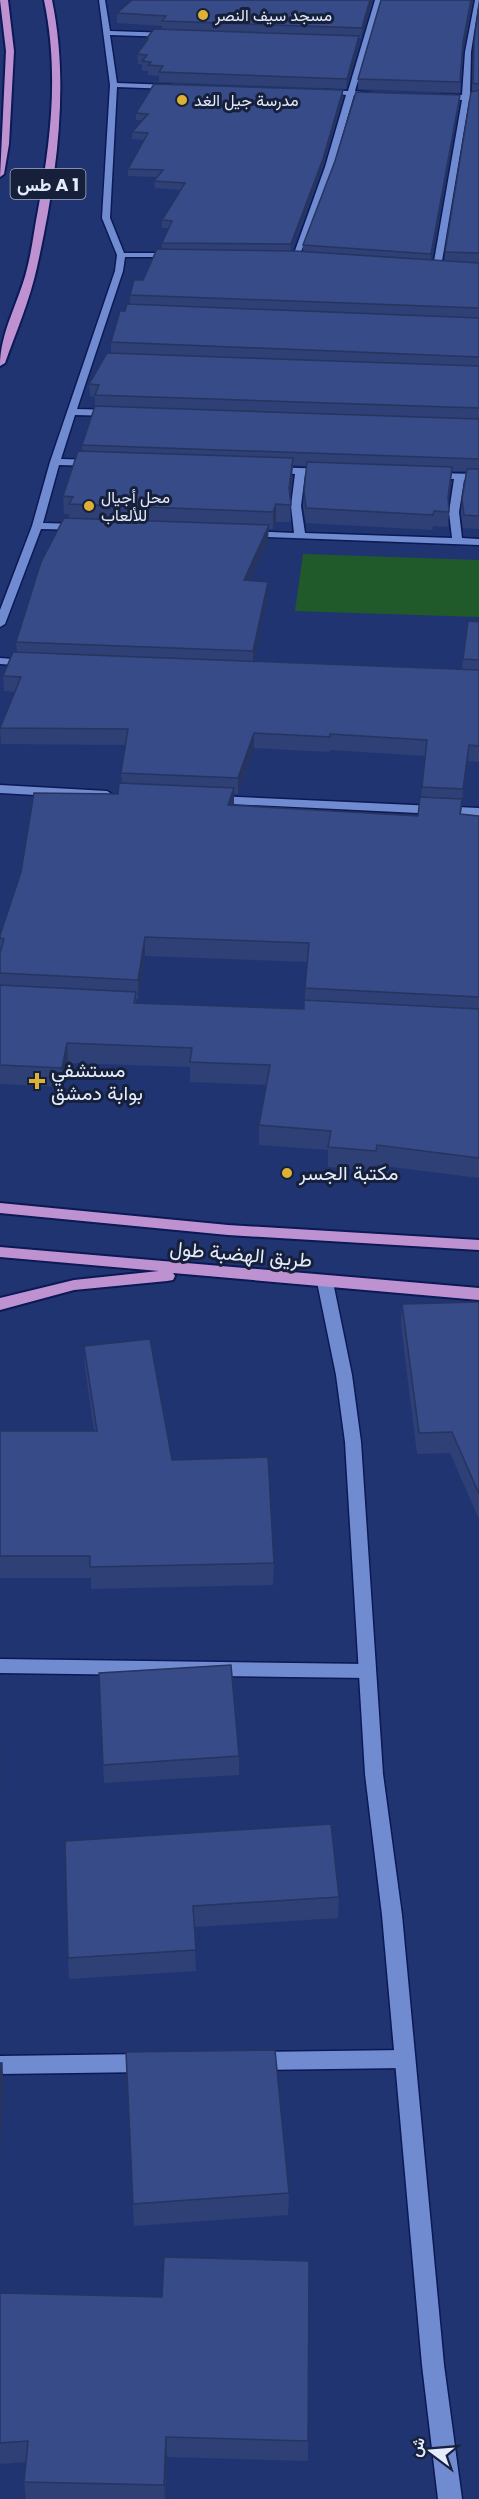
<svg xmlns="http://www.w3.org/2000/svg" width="479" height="2499" viewBox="0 0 479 2499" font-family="Poppins,Vazirmatn,sans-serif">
<rect width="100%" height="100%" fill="#213472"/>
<polygon fill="#205a2b" points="303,554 479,560 479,617 295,611"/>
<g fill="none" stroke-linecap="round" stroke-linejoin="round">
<defs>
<g id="minor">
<polygon points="99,0 105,0 110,31 171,33 174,35 171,37 110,35 117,83 171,85 175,87 171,89 117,87 110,218 124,253 175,253 179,255 175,257 125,257 123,271 77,409 113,410 118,413 113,416 75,415 61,459 95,460 100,463 95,466 59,465 43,523 80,524 85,527 80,530 41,529 5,624 0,627 0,610 32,526 50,462 115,271 117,255 102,218 110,85"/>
<polygon points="375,0 381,0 355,91 379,94 375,96 354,95 333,167 299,257 292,259 325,167 346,95 320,92 324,90 348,91"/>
<polygon points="475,0 479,0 471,52 470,96 479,96 479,100 469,100 441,267 437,270 433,267 462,100 437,97 441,95 462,95 465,52"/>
<polygon points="272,467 326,469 331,472 326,475 305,474 301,506 305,533 452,538 449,512 454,479 431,479 426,476 431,473 479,474 479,480 464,480 459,512 462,538 479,539 479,545 244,536 244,532 248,531 294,533 291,506 295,474 269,472 269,468"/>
<polygon points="0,658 27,660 33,663 27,666 0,664"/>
<polygon points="0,785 107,791 113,795 107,799 0,793"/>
<polygon points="215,796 479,808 479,816 211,803 209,800"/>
<polygon points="0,1659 367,1664 373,1666 376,1671 373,1676 367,1678 0,1673"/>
<polygon points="404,2050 411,2053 414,2059 411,2065 404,2068 258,2070 251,2067 248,2061 251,2055 258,2052"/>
<polygon points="147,2054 154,2057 157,2063 154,2069 147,2072 0,2074 0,2056"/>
</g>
<polygon id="tertiary" points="325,1277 333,1282 352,1375 361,1442 383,1774 402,1915 444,2365 462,2499 438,2499 422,2365 382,1915 365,1774 345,1442 336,1375 317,1282"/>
<g id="trunk">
<polygon points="0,0 8,0 14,51 9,144 4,174 0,177 6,51"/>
<path d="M44 0H52C70 87 56 181 37 267 30 300 16 332 5 363L0 366C0 332 19 302 27 269 32 250 34 230 38 210 51 140 59 71 44 0Z"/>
<polygon points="0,1203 228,1225 479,1240 479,1250 228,1235 0,1213"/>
<polygon points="0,1247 479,1288 479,1300 173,1273 175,1276 173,1280 167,1281 74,1290 0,1310 0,1298 74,1280 159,1271 0,1257"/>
</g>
</defs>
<use href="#minor" stroke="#0b1954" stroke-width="3"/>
<use href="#tertiary" stroke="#0b1954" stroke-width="3"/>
<use href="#trunk" stroke="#0b1954" stroke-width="4"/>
<use href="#minor" fill="#708bd0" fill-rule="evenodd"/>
<use href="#tertiary" fill="#708bd0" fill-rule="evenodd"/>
<use href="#trunk" fill="#be92d1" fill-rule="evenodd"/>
</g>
<g fill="#2e4075" fill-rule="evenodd">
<polygon points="373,0 361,38 359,38 359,46 346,89 159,82 159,76 148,75 148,71 142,71 142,64 138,64 137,54 146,43 146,39 162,29 162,26 117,23 117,13"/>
<polygon points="381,0 473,0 463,52 460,93 358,89 358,79"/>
<path d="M479 5V529L463 528 461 512 462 499 466 471H452L448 502 449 512 448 527 433 526 432 530 306 523 303 506 304 491 307 466 293 465 290 496 291 522H276L273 529H268V540L250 581 268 582V596L254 661 462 669 463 659 479 622V762L468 761 461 814 479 816V1178L376 1165 375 1171 328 1167V1150L259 1145V1125L267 1085 190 1082V1067L68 1063 63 1087 0 1084V935L118 794 122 783 121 773 126 745 1 744 0 728 15 692 4 691 3 676 17 652 16 642 69 518V514H64L63 496 82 451V445L95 406V397L90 396 89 384 111 353V342L125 311 130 304V295L143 280 162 249V243L169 228H162V220L181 190 155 188 154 181 157 177 128 176V169L144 140 132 139V132L142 120H136V113L343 97 323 166 291 251H303V245L459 102 431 260 445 261V252L472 92 474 42ZM254 748 329 752 330 750 426 756 421 797 418 816 234 805V794H238ZM145 956 307 962 304 1009 136 1003V999H138Z"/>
<polygon points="479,1302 479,1519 450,1453 417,1454 401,1325 402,1304"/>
<polygon points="84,1346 172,1460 274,1563 273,1585 91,1589 91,1578 0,1578 0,1431 94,1431 85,1368"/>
<polygon points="99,1673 239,1756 239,1775 104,1783"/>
<polygon points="65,1841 339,1897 338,1918 194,1927 196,1971 69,1979 68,1958"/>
<polygon points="126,2052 289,2193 288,2215 134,2226"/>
<polygon points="0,2293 308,2441 308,2461 167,2457 165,2499 26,2499 24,2482 26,2462 0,2464"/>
</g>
<g fill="#26345f">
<polygon points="370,0 373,0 361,38 362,28"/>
<polygon points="471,0 473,0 463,52 460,93 463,42"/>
<polygon points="359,36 359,46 346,89 347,79"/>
<polygon points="343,90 343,97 323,166 290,252 291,244"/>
<polygon points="460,95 459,102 431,262 431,254"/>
<polygon points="293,458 292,475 289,506 289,488"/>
<polygon points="452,467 451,481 447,512 448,497"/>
<polygon points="276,504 276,522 273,529 273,512"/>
<polygon points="269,525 268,540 244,595 244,580"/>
<polygon points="268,582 268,596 253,666 253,651"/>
<polygon points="254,733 254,748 238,794 238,778"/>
<polygon points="469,745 468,761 462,805 463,789"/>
<polygon points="234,788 234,806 228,805"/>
<polygon points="145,937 145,956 138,999 138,980"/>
<polygon points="67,1043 68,1063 63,1087 62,1068"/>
<polygon points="0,1693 0,1694 1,1793 0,1786"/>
<polygon points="2,2063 4,2085 0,2163 0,2097"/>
<polygon points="166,2437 167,2457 164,2499 164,2485"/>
</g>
<g fill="#364b88" stroke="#26345f" stroke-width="1.5">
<polygon points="132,0 370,0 362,28 162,21 166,16 117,13"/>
<polygon points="381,0 471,0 463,42 460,82 358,79"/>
<polygon points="479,5 479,84 473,83 474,42"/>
<polygon points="154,29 359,36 347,79 159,72 163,66 148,65 151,62 142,61 147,55 137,54 148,39 146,39"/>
<polygon points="154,84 343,90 323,159 291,244 162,243 172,221 162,220 185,183 154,181 163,170 128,169 148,133 132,132 148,114 136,113"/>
<polygon points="479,90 479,253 445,252 471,92"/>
<polygon points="356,92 460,95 431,254 303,245 335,161"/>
<polygon points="157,249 295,251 479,263 479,308 130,295 134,280 143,280"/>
<polygon points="127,304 479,318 479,357 111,342 120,311 125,311"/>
<polygon points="107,353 479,366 479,408 95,395 99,385 89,384"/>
<polygon points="95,406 479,419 479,459 82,445"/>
<polygon points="78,451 293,458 289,488 291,505 276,504 273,512 69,504 73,497 63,496"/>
<polygon points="307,462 452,467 448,497 449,512 434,511 433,515 306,508 304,491"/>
<polygon points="467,469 479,469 479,516 464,515 462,499"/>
<polygon points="64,518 269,525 244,580 268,582 253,651 16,642 41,562"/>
<polygon points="468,621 479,622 479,660 463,659"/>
<polygon points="13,652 479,670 479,746 469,745 463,789 422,787 427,740 330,734 330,737 254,733 238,778 121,773 128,729 0,728 21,677 3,676"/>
<polygon points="119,783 234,788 228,805 418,816 420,797 462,799 460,814 479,816 479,997 305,988 309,943 145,937 138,980 0,973 0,953 4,939 0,938 0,935 21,872 34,793 118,794"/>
<polygon points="0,985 136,992 134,1003 304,1009 304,1000 479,1009 479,1158 377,1145 376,1151 328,1147 331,1131 259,1125 270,1065 190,1062 192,1048 67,1043 62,1068 0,1065"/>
<polygon points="479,1302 479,1494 452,1432 419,1433 402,1304"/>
<polygon points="150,1339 172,1460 268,1457 274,1563 90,1567 90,1556 0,1556 0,1431 97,1431 84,1346"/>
<polygon points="231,1665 239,1756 103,1765 99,1673"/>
<polygon points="331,1824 339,1897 193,1906 196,1950 68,1958 65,1841"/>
<polygon points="275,2050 289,2193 133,2204 126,2052"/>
<polygon points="0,2063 2,2063 0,2097"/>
<polygon points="164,2257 309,2261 308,2441 166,2437 164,2485 24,2482 28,2441 0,2443 0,2293 162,2297"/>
</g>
<g fill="#deb133" stroke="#16203b" stroke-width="2">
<circle cx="203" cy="15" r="6"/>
<circle cx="182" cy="100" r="6"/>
<circle cx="89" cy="506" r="6"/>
<path d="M34 1072h6v6h6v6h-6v6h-6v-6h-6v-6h6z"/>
<circle cx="287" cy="1173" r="6"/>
</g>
<g text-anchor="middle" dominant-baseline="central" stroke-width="6" stroke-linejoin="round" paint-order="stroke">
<g font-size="16" fill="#e4ebfa" stroke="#16203b" text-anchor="start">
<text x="215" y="15">مسجد سيف النصر</text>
<text x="194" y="100">مدرسة جيل الغد</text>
<text x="101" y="497">محل أجيال<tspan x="101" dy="18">للألعاب</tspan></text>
</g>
<rect fill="#16203b" stroke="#a6aec1" stroke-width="1.5" x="10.5" y="169" width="75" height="30" rx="4.5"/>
<g font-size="18" font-weight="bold" fill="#e4ebfa">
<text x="48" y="184">طس A 1</text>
</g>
<g font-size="20" fill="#e4ebfa" stroke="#16203b" text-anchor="start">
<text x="51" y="1070">مستشفي<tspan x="51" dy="23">بوابة دمشق</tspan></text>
<text x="299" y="1173">مكتبة الجسر</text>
</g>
<g font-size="20" fill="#e4ebfa" stroke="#16203b">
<text transform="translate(241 1254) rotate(5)">طريق الهضبة طول</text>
</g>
</g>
<g transform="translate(431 2451) rotate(286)" stroke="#16203b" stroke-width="4.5" paint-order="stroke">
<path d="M0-4.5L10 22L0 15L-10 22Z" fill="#e4ebfa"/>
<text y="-9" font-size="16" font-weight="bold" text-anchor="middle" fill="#e4ebfa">ش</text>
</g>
</svg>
